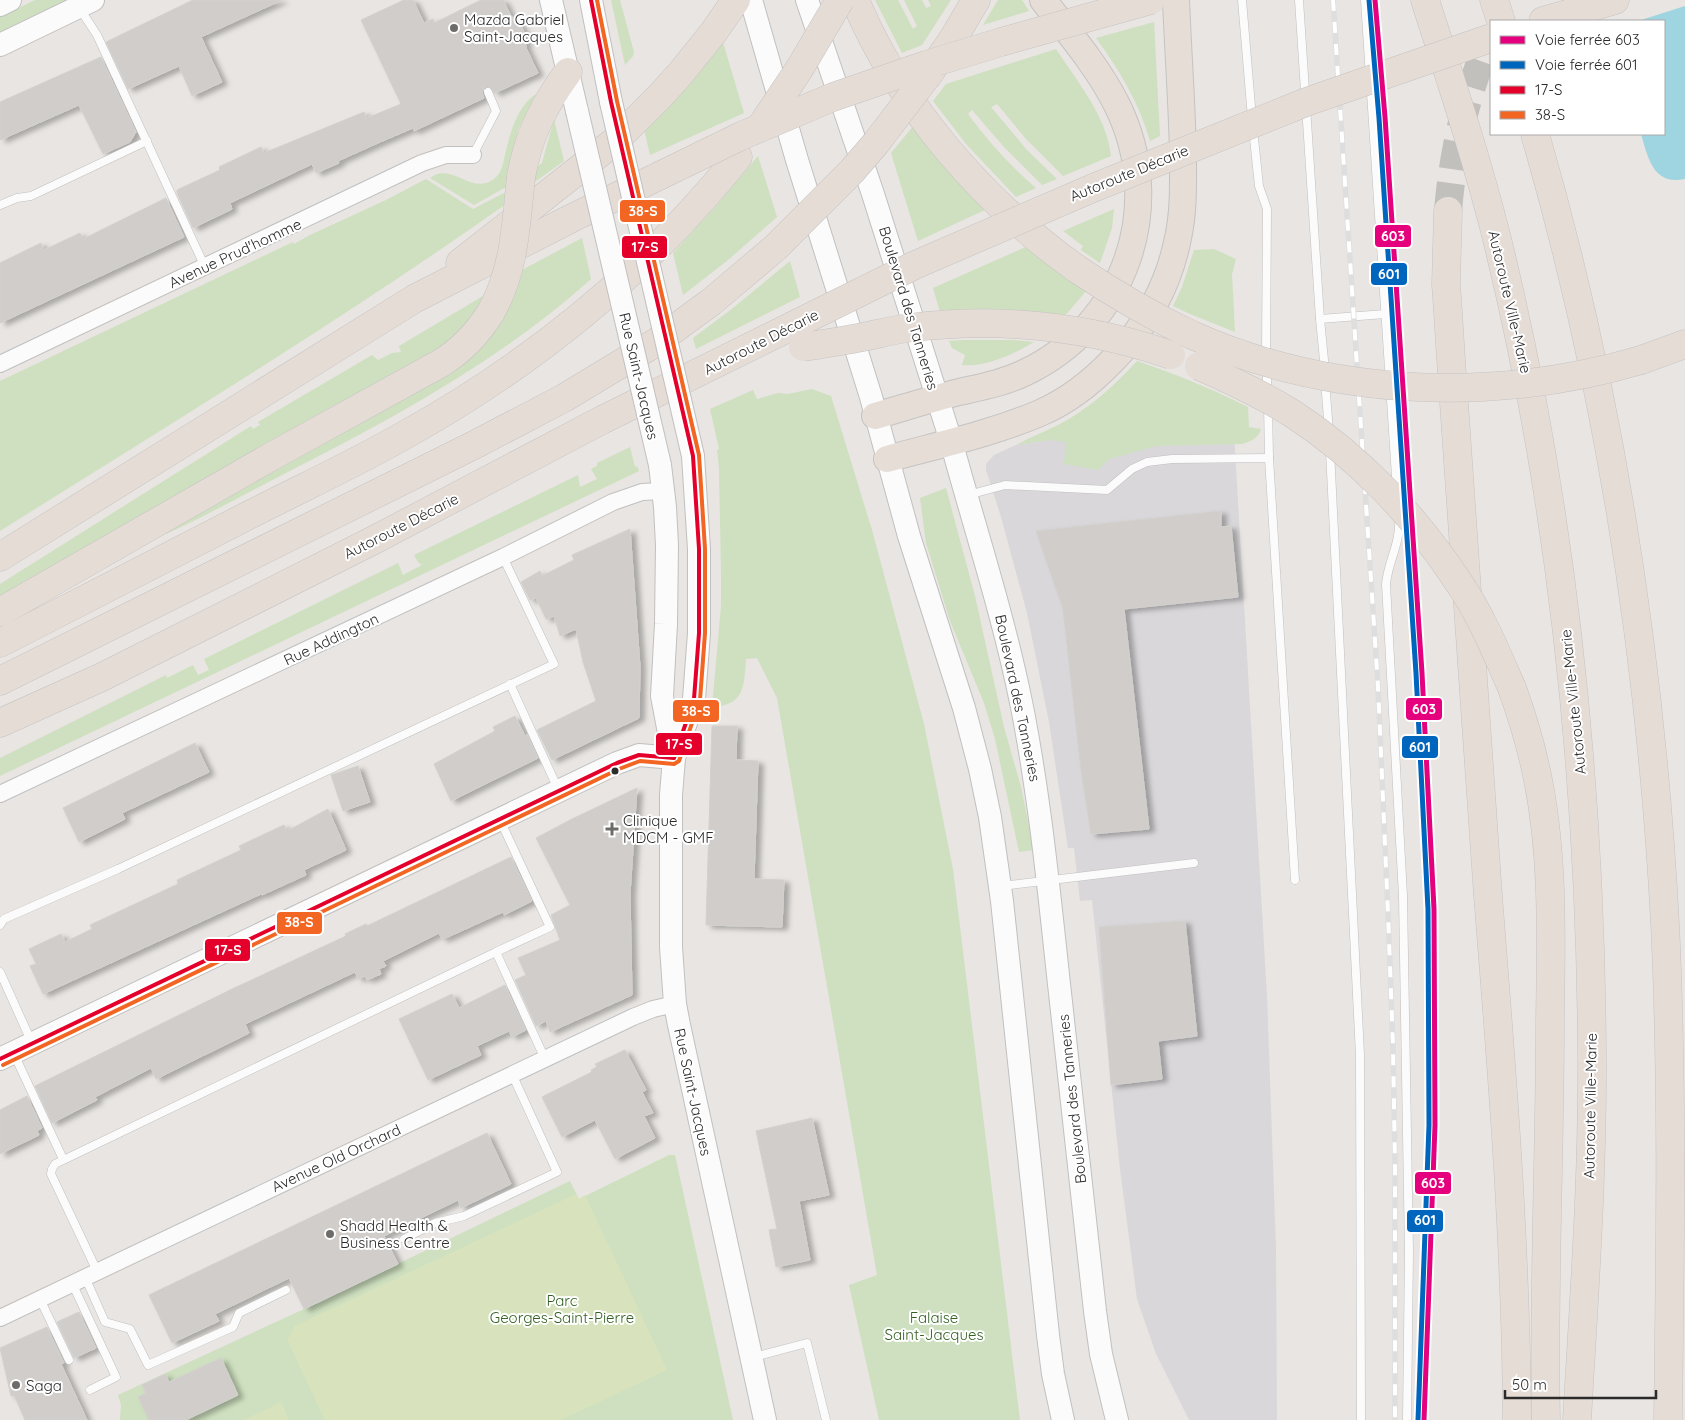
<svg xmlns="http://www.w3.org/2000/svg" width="1685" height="1420" viewBox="0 0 1685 1420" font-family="Quicksand,sans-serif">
<defs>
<filter id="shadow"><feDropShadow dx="5.5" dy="3" stdDeviation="2.5" flood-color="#0004"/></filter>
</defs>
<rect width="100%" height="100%" fill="#e8e5e2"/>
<polygon fill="#d9d7d9" points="1234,434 1267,996 1276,1249 1277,1420 1189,1420 1156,1354 1137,1299 1120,1169 1092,900 1080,901 1074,848 1068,848 1049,722 1027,613 1001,517 986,470 986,464 994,455 1016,445 1050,440"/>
<g fill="#cee0bf">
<polygon points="35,0 72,0 0,34 0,17"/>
<polygon points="611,0 620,0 634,52 633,56 625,65"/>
<polygon points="875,0 898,0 913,29 917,26 904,0 922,0 926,8 931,6 928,0 951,0 922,45 902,53"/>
<polygon points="998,0 1022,0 1029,11 983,25"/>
<path d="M1154 22 1160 136 1150 141C1139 102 1119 70 1096 38Z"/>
<polygon points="722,39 744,113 650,155 644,129"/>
<path d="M1056 49C1077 81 1107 117 1111 156L1063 176 1026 139 997 104 991 107 1027 150 1057 179 1042 185 1004 147 972 110 968 114C988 141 1010 166 1036 188L1016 197 966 144 933 101 946 84Z"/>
<path d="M536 94 518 130 508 186 474 205 430 178C452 161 471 196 494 179 502 173 503 163 505 155 510 134 517 106 536 94Z"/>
<polygon points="554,119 564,161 532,184 534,169 542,163"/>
<polygon points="915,124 987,209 918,241 891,153"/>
<polygon points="758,156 777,217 728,260 683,295 673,253 716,206"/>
<path d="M426 179 473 209 508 191 506 204C342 320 170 424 0 531V381L293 242 294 244 310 235 386 200Z"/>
<polygon points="1114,209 1112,228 1100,263 1081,250 1083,246 1063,231"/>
<path d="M582 238 591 279C500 361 392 419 284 474 245 494 206 516 166 534L164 531 390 403 520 271Z"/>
<polygon points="1028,246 1087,290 1064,317 940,312 933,288"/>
<polygon points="1214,249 1236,259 1232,274 1235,332 1190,314 1173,306 1182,287 1194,250"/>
<polygon points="790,261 800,297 696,349 693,338 733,308"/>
<polygon points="488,293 459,334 430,354 0,600 0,584 251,426 253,429 260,425 258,422 372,355 378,360 392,353 401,352 399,346"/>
<path d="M963 340H1013L1034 342C1013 354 987 367 962 365L965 355 952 348 949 341Z"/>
<path d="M1137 361C1176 374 1212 389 1248 407L1249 427 1261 429C1258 439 1251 441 1242 444L1156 446 1109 459 1098 470 1064 464 1066 442 1050 440 1016 445C1030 437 1044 432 1058 425 1089 409 1114 386 1137 361Z"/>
<path d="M812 389 831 396 872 530 924 724 953 869 1020 1420H879L849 1285 877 1275 777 698 757 658 746 659C744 686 745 705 712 707L721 606V572L719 468 717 450 719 449 710 409 753 390 757 399 778 393 788 394Z"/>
<polygon points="630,447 635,467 637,466 639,471 0,776 0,758 166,675 167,678 193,665 198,675 209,670 204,659 398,563 403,575 422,565 418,562 414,555 578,475 580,487 597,479 591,469 597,466 597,463"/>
<polygon points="946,488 975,596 1004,727 1021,787 1034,850 1019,852 995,739 984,703 950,621 926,543 920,498"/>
<polygon points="669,1155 675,1155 733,1420 120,1420 121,1405 118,1395 304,1309 570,1181 579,1199"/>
</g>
<g fill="#d8e3bd">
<polygon points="576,1194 579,1199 585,1195 667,1370 561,1420 325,1420 287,1340 295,1326"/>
<polygon points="281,1402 289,1420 244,1420"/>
</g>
<path fill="#9ed5e1" d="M1685 0V179C1653 186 1648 157 1641 134H1664V21H1626Z"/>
<polygon fill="#e8e5e2" points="1640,0 1685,0 1685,6 1638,21 1624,21"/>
<g fill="#d0cdcb" stroke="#d3d1ce" filter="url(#shadow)">
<polygon points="193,0 282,0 201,37 222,82 192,96 179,66 128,89 106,42"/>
<polygon points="404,0 413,0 424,23 433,19 434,23 481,0 503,0 511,16 520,24 524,32 526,48 538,73 495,93 491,87 485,87 482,92 484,98 414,131 413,128 378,143 338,161 339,163 316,173 312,164 230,203 232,209 193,228 177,193 177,190 220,170 219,167 261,147 264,153 364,112 367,118 401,104 361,20"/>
<polygon points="101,57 136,132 130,142 103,154 79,105 0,140 0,102"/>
<polygon points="166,198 184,237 0,323 0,263 41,243 44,250 80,233 83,239"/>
<polygon points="1221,511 1221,527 1231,526 1238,597 1124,609 1149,829 1091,834 1081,770 1063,609 1036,531"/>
<polygon points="630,529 640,667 639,718 552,760 537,730 596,701 583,662 576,629 560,636 554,616 546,619 536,598 530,600 521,582 540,571 542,576 574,560 572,555"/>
<polygon points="515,716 525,736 527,734 538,758 451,801 434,764 495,731 493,727"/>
<polygon points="712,726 737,726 736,760 758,761 754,879 784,880 782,927 706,925"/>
<polygon points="195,743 209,772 122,813 125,819 79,842 63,808"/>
<polygon points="358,766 370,802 343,811 331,775"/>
<polygon points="637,788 630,894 632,995 550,1032 546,1021 536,1026 515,980 526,975 518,958 560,940 551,915 570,905 536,838 572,819"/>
<polygon points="328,809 346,850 304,870 306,875 262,895 261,894 43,994 30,966 36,964 29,949 61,934 65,942 92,929 90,925 178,884 177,880 241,850 239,846 284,825 287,831"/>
<polygon points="511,857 532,901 504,915 503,912 448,937 442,939 439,933 383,961 386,966 379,969 381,974 367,980 365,976 358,979 355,972 245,1024 249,1033 156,1079 151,1068 95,1097 97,1100 52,1123 35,1086 228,991 346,936 345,934 366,924 367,926"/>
<polygon points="1185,921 1197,1036 1158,1041 1162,1079 1111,1085 1099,927"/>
<polygon points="505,985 526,1030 512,1037 509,1031 477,1046 481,1055 428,1080 399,1019 452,994 459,1008"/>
<polygon points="625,1050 646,1090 642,1092 653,1113 644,1116 655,1138 615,1159 595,1120 562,1137 542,1097 592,1072 591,1070 597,1067 595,1064"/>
<polygon points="27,1096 42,1128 37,1131 39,1135 0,1154 0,1110"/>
<polygon points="812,1118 829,1195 799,1201 810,1260 776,1267 769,1230 777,1229 756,1131"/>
<polygon points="487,1133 511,1184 461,1208 458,1200 384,1236 398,1264 304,1309 289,1278 215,1314 219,1321 172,1343 149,1295"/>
<polygon points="79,1312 96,1348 74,1358 57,1322"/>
<polygon points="47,1327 64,1363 61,1364 87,1420 25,1420 14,1395 11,1396 0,1348"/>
<polygon points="221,1358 238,1395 186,1420 149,1420 138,1397 146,1393 142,1385 165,1374 169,1382"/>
</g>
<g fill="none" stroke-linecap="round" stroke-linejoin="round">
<path stroke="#c2c0bd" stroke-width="28" stroke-dasharray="28 14" stroke-linecap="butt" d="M1448 211C1453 149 1467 91 1491 35"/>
<defs>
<g id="service">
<polyline points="1242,0 1252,118"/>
<polyline points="1299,0 1320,319 1325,370"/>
<polyline points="1365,0 1397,492"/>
<polyline points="80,9 97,35 205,267"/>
<polyline points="1253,129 1259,186 1267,209 1266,355"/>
<polyline points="473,155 496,111 488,92"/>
<polyline points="0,205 17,198 31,196 147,141"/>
<polyline points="1320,319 1385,314"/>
<polyline points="1267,367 1267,393"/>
<polyline points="1325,381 1329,432"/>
<polyline points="1268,404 1269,458"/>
<polyline points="1330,451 1360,1055 1361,1420"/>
<polyline points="968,495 1005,485 1107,490 1132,469 1147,462 1172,459 1269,458 1295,880"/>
<path d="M1399 518C1401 543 1388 561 1386 584L1403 896 1409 1252 1407 1420"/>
<polyline points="510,684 558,789"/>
<polyline points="1002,886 1194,863"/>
<polyline points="0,925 4,919 118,869 554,664 503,557"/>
<polyline points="496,952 550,927 500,820"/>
<polyline points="0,972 32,1043"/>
<polyline points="14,1054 63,1159"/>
<polyline points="404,1239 435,1223 464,1216 557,1172 512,1074"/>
<polyline points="97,1271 51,1174 52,1169 55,1164 496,952 545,1059"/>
<polyline points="85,1277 105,1322 130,1329 148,1365 233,1327 239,1313 286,1290"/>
<polyline points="72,1283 116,1377 90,1390"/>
<polyline points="40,1299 69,1360"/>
<polyline points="754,1357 807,1343 826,1420"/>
</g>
<g id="minor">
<polyline points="0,364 422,163 446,155 473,155"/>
<polyline points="0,794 503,557 613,502 642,492 663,491"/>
<polyline points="0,1318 633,1017 653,1009 675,1004"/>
</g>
<g id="secondary">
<polyline points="551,0 577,111"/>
<polyline points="591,0 611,102"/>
<polyline points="751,0 797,160 871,397 909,536 964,708 980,769 990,817 1002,901 1048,1335 1053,1374 1063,1420"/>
<path d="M807 0 873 194 951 441C975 529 1004 617 1022 707 1040 799 1049 892 1059 984 1071 1093 1083 1202 1095 1311L1101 1354 1117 1420"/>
<polyline points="0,5 10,0"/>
<polyline points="0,45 93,0"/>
<polyline points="693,456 699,549 699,633 694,699 674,758 671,795 671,947 675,1004 679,1025 765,1420"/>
<polyline points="660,465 665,507 667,545 666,624 662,696 673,754"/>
<polyline points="0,1059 617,763 639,755 674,758"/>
</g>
<g id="trunk">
<path d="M875 416C903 408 931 399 959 392 981 387 1003 383 1024 373 1126 325 1167 206 1117 105 1098 67 1069 33 1043 0"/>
<path d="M887 459C938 445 991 434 1040 413 1068 401 1092 382 1113 360 1146 327 1169 284 1178 238 1184 211 1183 183 1183 155 1182 103 1178 52 1176 0"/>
</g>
<g id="motorway">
<path d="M855 0C899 106 984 203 1077 269"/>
<path d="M1425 0C1450 78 1476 156 1496 235 1562 502 1590 777 1592 1052 1593 1174 1584 1298 1577 1420"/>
<polyline points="1494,0 1501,21"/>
<polyline points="1543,21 1615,0"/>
<polyline points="928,75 953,39 976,0"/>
<path d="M1535 134C1609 389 1651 659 1665 924 1673 1089 1670 1255 1668 1420"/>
<path d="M521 177C528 136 544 105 568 72"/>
<path d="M1448 211 1446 284 1448 312C1460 507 1473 702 1488 896 1502 1071 1516 1245 1517 1420"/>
<polyline points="460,263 615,141 661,95 680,74 713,33 736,0"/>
<polyline points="1641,360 1685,344"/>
<polyline points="0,557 414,299 574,217 659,176"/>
<path d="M0 612 274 455 441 363C462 350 478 333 491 312"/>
<path d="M0 643C84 600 168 557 251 514 302 488 354 464 403 436 533 364 646 272 738 157"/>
<polyline points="0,681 476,444 564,398 655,343 711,302 775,248"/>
<path d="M1512 688C1522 716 1531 745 1537 775 1554 856 1551 941 1550 1023 1550 1156 1543 1288 1546 1420"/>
<polyline points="0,723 102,677 374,540 602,420 792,326"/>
</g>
</defs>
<use href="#service" stroke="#c1c0c0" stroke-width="9"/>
<use href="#minor" stroke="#c1c0c0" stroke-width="18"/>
<use href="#secondary" stroke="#c1c0c0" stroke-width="24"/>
<use href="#trunk" stroke="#c5c3c2" stroke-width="28"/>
<use href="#motorway" stroke="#c5c3c2" stroke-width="29"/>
<use href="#service" stroke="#fcfbfb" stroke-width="8"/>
<use href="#minor" stroke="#fcfbfb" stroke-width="16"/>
<use href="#secondary" stroke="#fcfbfb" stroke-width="22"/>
<use href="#trunk" stroke="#e6ded6" stroke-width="26"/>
<use href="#motorway" stroke="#e6dcd6" stroke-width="28"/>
<defs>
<polyline id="rail" points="1333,0 1378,687 1388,913 1393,1046 1395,1165 1395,1420"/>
</defs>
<use href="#rail" stroke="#dededf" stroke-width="5.5"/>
<use href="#rail" stroke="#fff" stroke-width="4" stroke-dasharray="11" stroke-linecap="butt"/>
<defs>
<g id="secondary-bridge">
<polyline points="611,102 693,456"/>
<polyline points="577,111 660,465"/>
</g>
<g id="motorway-bridge">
<polyline points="760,128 800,68 840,0"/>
<polyline points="659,176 741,136 833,97 926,65 1001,42 1151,0"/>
<polyline points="775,248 852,171 876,143 927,76"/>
<path d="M1077 269C1114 294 1152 316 1192 335 1331 397 1495 403 1641 360"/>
<path d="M491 312C515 270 516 223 521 177"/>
<polyline points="792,326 915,265 1093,188 1309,101 1491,38"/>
<path d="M803 347C823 344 843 341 863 337 878 334 893 330 908 328 997 317 1087 326 1171 355"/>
<path d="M1199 366C1231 380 1263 395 1293 414 1359 457 1416 517 1459 583 1481 615 1496 652 1512 688"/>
</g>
</defs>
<use href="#secondary-bridge" stroke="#c1c0c0" stroke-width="24" stroke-linecap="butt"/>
<use href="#motorway-bridge" stroke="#c5c3c2" stroke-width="29" stroke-linecap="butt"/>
<use href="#secondary-bridge" stroke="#fcfbfb" stroke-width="22"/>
<use href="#motorway-bridge" stroke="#e6dcd6" stroke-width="28"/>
<defs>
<polyline id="bus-1" points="0,1059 617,763 639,755 674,758 694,699 699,633 699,549 693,456 611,102 591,0"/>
<polyline id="bus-2" points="3,1065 619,769 640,761 674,764 679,761 700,700 705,633 705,549 699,455 617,101 597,0"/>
</defs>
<use href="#bus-1" stroke="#fff" stroke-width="8"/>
<use href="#bus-2" stroke="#fff" stroke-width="8"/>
<use href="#bus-1" stroke="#e4002b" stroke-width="4"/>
<use href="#bus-2" stroke="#f26522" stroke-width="4"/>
<defs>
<polyline id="rail-1" points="1375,0 1385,117 1422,673 1434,909 1435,1125 1424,1420"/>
<polyline id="rail-2" points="1369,0 1379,118 1416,673 1428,909 1429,1125 1418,1420"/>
</defs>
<use href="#rail-1" stroke="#fff" stroke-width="9"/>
<use href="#rail-2" stroke="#fff" stroke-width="9"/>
<use href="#rail-1" stroke="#e5007d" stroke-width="5"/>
<use href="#rail-2" stroke="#0065bd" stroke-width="5"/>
</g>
<g fill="#6d6c6b" stroke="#fff" stroke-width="2">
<circle cx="454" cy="28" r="5"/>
<path d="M609.5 821.5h5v5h5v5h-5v5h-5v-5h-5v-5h5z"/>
<circle cx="330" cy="1234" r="5"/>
<circle cx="16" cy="1385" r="5"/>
</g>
<circle fill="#2b2b2b" stroke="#fff" stroke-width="2" cx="615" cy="771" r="4.5"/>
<g text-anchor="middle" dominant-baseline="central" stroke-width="4" stroke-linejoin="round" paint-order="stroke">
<g font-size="15" fill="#2b2b2b" stroke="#fff" text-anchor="start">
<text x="464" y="19">Mazda Gabriel<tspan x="464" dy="17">Saint-Jacques</tspan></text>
<text x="623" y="820">Clinique<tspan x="623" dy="17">MDCM - GMF</tspan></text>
<text x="340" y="1225">Shadd Health &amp;<tspan x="340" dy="17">Business Centre</tspan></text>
<text x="26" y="1385">Saga</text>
</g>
<g font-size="15" fill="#2b2b2b" stroke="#fff">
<text transform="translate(1129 173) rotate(-22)">Autoroute Décarie</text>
<text transform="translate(235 253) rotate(-25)">Avenue Prud'homme</text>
<text transform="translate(1510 302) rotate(77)">Autoroute Ville-Marie</text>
<text transform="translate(909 308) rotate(73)">Boulevard des Tanneries</text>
<text transform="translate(761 342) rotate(-27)">Autoroute Décarie</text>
<text transform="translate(639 376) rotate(77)">Rue Saint-Jacques</text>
<text transform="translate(401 526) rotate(-27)">Autoroute Décarie</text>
<text transform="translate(331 639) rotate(-25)">Rue Addington</text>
<text transform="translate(1018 698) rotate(78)">Boulevard des Tanneries</text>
<text transform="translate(1573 702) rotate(-96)">Autoroute Ville-Marie</text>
<text transform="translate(693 1092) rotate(78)">Rue Saint-Jacques</text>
<text transform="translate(1072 1099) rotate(-96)">Boulevard des Tanneries</text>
<text transform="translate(1590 1106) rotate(-89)">Autoroute Ville-Marie</text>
<text transform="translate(336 1158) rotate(-25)">Avenue Old Orchard</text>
</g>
<g font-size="15" fill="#346123" stroke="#fff">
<text x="562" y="1300">Parc<tspan x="562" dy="17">Georges-Saint-Pierre</tspan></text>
<text x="934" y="1317">Falaise<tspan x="934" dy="17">Saint-Jacques</tspan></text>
</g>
</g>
<g stroke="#fff" stroke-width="2">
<rect x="619" y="199" width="47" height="24" rx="5" fill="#f26522"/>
<rect x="1374" y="224" width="38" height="24" rx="5" fill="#e5007d"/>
<rect x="621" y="235" width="47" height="24" rx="5" fill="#e4002b"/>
<rect x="1370" y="262" width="38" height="24" rx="5" fill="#0065bd"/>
<rect x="1405" y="697" width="38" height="24" rx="5" fill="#e5007d"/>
<rect x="672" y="699" width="48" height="24" rx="5" fill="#f26522"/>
<rect x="655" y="732" width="48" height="24" rx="5" fill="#e4002b"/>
<rect x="1401" y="735" width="38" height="24" rx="5" fill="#0065bd"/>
<rect x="276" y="911" width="47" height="24" rx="5" fill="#f26522"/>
<rect x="204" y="938" width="47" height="24" rx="5" fill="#e4002b"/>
<rect x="1414" y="1171" width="38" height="24" rx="5" fill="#e5007d"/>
<rect x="1406" y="1209" width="38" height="24" rx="5" fill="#0065bd"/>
</g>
<g font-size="14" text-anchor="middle" font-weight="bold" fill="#fff">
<text x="643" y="216">38-S</text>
<text x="1393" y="241">603</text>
<text x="645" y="252">17-S</text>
<text x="1389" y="279">601</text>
<text x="1424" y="714">603</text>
<text x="696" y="716">38-S</text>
<text x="679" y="749">17-S</text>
<text x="1420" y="752">601</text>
<text x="299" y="927">38-S</text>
<text x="228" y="955">17-S</text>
<text x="1433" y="1188">603</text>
<text x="1425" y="1225">601</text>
</g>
<rect x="1490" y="20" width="175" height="115" fill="#ffffff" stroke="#aaaaaa"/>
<rect x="1500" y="36" width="25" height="8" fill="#e5007d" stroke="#aaaaaa"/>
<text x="1535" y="45" font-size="15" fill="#2b2b2b">Voie ferrée 603</text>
<rect x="1500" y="61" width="25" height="8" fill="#0065bd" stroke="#aaaaaa"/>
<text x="1535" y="70" font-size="15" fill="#2b2b2b">Voie ferrée 601</text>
<rect x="1500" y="86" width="25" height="8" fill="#e4002b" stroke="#aaaaaa"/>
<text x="1535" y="95" font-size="15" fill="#2b2b2b">17-S</text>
<rect x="1500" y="111" width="25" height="8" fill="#f26522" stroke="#aaaaaa"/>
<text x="1535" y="120" font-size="15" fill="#2b2b2b">38-S</text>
<path d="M1505 1390v8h151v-8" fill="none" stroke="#2b2b2b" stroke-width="2.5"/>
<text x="1512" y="1390" font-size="15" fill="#2b2b2b" stroke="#ffffff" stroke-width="4" paint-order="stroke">50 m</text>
</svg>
